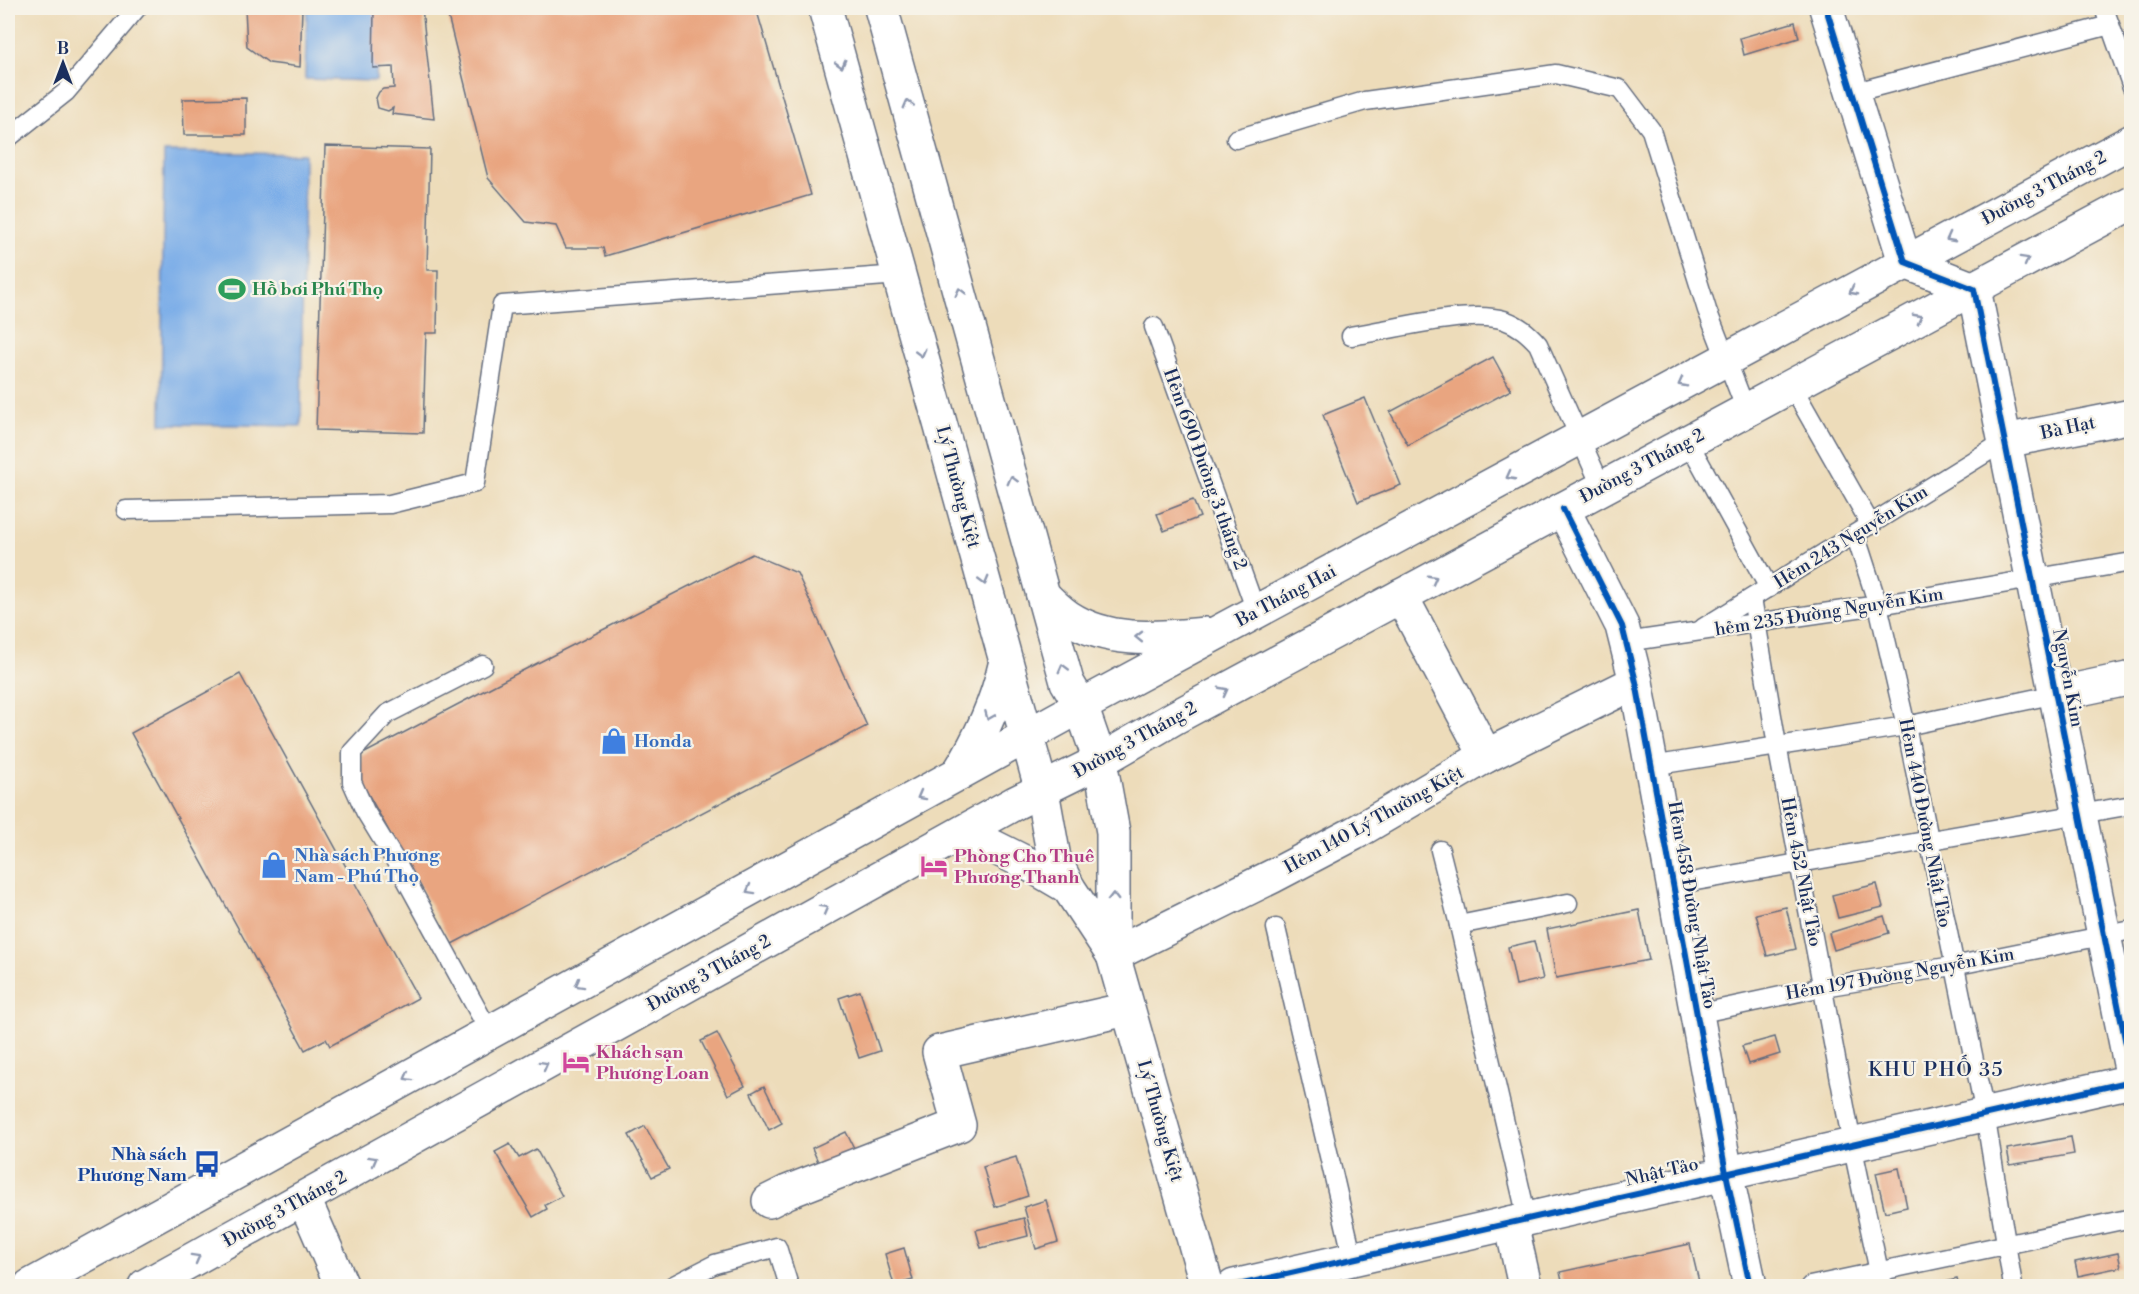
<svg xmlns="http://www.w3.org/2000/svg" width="2139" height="1294" viewBox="0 0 2139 1294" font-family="'Libre Bodoni',serif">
<rect width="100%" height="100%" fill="#f7f3e8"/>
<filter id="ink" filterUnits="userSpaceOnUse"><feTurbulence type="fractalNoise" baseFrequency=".0167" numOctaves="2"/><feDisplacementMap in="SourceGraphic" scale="12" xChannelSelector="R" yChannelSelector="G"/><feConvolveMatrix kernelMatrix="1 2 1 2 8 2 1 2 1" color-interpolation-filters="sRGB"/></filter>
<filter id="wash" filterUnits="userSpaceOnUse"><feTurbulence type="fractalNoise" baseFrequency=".008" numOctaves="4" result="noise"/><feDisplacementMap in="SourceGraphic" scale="24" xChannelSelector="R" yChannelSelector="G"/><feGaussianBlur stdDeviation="1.35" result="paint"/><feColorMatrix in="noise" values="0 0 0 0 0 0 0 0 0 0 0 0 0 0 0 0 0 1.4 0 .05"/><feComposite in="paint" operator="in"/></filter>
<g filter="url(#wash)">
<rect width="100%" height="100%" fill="#eddcba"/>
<g fill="#7daee8" stroke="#4c6ea3" stroke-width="1.5">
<polygon points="307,8 378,8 376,81 305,79"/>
<polygon points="164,152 304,154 301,426 161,424"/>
</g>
<g id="blocks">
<g fill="#e9a580">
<polygon points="245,8 302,8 300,67 269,63 247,47"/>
<polygon points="374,8 422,8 434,119 392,114 393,108 388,111 378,108 376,98 379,92 383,89 394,88 393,67 373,68"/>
<polygon points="446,8 756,8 811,195 605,256 603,248 566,248 556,226 526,222 488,178"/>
<polygon points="1795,22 1799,38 1744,55 1740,38"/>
<polygon points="246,98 246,135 184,135 183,99"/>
<polygon points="325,146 430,149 427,270 438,270 437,333 426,333 423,433 316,430"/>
<polygon points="1493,357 1511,390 1408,445 1390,412"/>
<polygon points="1365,398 1401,485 1358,502 1323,415"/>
<polygon points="1193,500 1200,517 1164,531 1157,514"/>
<polygon points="752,554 797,573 867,726 452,944 361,781 361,755 516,674"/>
<polygon points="240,674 418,998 330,1046 326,1039 305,1050 131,733"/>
<polygon points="1877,884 1883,907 1838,918 1832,895"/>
<polygon points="1786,907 1796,949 1767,956 1756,914"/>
<polygon points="1639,910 1649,960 1556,978 1547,929"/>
<polygon points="1884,916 1889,933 1834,950 1829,933"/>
<polygon points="1534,941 1543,979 1516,985 1508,947"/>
<polygon points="860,991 880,1051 859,1058 839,998"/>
<polygon points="717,1033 745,1086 728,1095 701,1041"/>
<polygon points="1775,1037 1780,1054 1748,1064 1742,1046"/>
<polygon points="764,1086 782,1123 769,1130 751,1093"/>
<polygon points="645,1126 669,1169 652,1177 629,1135"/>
<polygon points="846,1132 862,1164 826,1180 812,1148"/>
<polygon points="2071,1137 2074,1154 2010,1165 2007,1149"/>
<polygon points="510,1144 519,1158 536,1149 562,1196 545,1205 547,1209 533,1217 495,1152"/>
<polygon points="1016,1157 1028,1196 995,1207 983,1167"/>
<polygon points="1899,1168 1907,1207 1885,1212 1876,1173"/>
<polygon points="1046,1200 1058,1242 1036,1249 1024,1207"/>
<polygon points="1024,1218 1028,1236 981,1248 976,1230"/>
<polygon points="1690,1244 1700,1286 1563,1286 1560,1272"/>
<polygon points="904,1248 913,1280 894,1285 885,1254"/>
<polygon points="2118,1253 2121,1267 2078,1276 2075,1262"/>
<polygon points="1957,1279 1959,1286 1930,1286"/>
<polygon points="2073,1280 2075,1286 2049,1286"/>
</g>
</g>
</g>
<g filter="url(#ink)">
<use href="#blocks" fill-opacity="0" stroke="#646c7e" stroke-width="1.5"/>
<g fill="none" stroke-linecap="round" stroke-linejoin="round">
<defs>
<g id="lane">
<polyline points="2104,8 2132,87"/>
<polyline points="1852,93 2110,25"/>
<polyline points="8,138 66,92 137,8"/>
<polyline points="1236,139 1365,101 1556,74 1620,89 1651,130 1707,310 1746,410"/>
<polyline points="1154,327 1256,611"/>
<path d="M1351 336C1390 330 1469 309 1504 320 1519 325 1528 333 1538 344L1602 488"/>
<polyline points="1792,386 1871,525"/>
<polyline points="1688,441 1769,588"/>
<polyline points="126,510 390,504 475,483 502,305 899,275"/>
<polyline points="1855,534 1878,605 1906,726 1985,1114 2013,1286"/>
<polyline points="1752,598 1777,745 1852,1144 1882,1286"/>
<polyline points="1703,628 2005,441"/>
<polyline points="1626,642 1878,605 2132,562"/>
<polyline points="483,665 387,714 352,752 352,782 365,811 398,865 490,1033"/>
<polyline points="1651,766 1906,726 2056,694"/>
<polyline points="1440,850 1459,925 1527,1218"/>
<polyline points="1673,885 2132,805"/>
<polyline points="1459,925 1568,903"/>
<polyline points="1276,928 1353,1259"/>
<polyline points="1697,1014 1823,987 1953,966 2132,930"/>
<polyline points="672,1286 715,1264 777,1247 789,1286"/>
<polyline points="1810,1286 2132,1218"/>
</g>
<g id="street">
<polyline points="1826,8 1905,262"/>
<polyline points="1563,509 1622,626 1636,682 1726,1173 1750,1286"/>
<polyline points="1401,596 1486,756"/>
<polyline points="2056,694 2132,678"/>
<polyline points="1113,955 1273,876 1353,834 1486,756 1636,682"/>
<polyline points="304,1199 342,1286"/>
<polyline points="769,1201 787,1192 959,1125 939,1052 1127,1009"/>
<polyline points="1511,1223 1525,1286"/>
<polyline points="1234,1286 2132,1081"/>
</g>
<g id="secondary">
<polyline points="1905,262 1974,289 2132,1074"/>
<polyline points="2005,441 2132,416"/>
</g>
<g id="primary">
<polyline points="825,8 1042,791 1054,858 1068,887 1113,955"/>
<polyline points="881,8 1067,682 1081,706 1100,761 1113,832 1113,955 1207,1286"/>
<path d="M1043 595C1051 603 1059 611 1068 617 1109 644 1158 638 1205 634"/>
<path d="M958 774C980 739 996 705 1005 665"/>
<polyline points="964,832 1034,867 1068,887"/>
<polyline points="30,1286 1081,706 2132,141"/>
<polyline points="145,1286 1015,803 1100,761 1174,718 2132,203"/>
</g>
</defs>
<use href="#lane" stroke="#646c7e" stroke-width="21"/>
<use href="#street" stroke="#646c7e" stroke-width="36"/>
<use href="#secondary" stroke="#646c7e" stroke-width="36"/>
<use href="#primary" stroke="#646c7e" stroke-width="36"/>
<use href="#lane" stroke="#fff" stroke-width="18"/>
<use href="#street" stroke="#fff" stroke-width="33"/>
<use href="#secondary" stroke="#fff" stroke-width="33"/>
<use href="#primary" stroke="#fff" stroke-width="33"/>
<defs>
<g id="cycleway">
<polyline points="1826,8 1905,262 1974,289 2132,1074"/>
<polyline points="1563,509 1622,626 1636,682 1726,1173 1750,1286"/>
<polyline points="1234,1286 2132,1081"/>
</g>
</defs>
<use href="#cycleway" stroke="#f7f3e8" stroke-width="10"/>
<use href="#cycleway" stroke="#0057b8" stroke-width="6"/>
</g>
<defs><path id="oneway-chevron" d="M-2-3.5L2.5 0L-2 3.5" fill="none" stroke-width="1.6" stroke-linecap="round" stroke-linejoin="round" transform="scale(1.5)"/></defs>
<g stroke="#8d97ae">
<use href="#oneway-chevron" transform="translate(841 64) rotate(75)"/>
<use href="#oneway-chevron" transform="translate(908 104) rotate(-105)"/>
<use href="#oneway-chevron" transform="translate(1950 238) rotate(152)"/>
<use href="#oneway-chevron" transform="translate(2025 260) rotate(-29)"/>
<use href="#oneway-chevron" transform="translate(1853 291) rotate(152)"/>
<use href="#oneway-chevron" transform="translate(960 292) rotate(-105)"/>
<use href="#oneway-chevron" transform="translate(1918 318) rotate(-28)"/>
<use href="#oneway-chevron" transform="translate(921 353) rotate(75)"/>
<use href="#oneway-chevron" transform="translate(1682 383) rotate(152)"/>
<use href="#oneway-chevron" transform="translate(1510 476) rotate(152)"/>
<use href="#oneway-chevron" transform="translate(1012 480) rotate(-105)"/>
<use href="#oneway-chevron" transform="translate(1433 579) rotate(-28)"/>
<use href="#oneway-chevron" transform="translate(984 581) rotate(75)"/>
<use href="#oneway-chevron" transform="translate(1139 637) rotate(-179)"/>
<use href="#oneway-chevron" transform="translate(1063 668) rotate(-105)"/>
<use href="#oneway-chevron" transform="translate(1224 691) rotate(-28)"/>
<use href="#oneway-chevron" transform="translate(989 716) rotate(113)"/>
<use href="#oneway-chevron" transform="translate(921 796) rotate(151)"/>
<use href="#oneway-chevron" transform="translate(750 890) rotate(151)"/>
<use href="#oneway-chevron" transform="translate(1113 897) rotate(-90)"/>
<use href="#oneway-chevron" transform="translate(824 909) rotate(-29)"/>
<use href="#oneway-chevron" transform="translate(579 984) rotate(151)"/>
<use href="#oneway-chevron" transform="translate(544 1065) rotate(-29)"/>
<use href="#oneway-chevron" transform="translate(408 1077) rotate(151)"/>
<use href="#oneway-chevron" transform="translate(373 1160) rotate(-29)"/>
<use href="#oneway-chevron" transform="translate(196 1258) rotate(-29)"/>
</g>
</g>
<defs>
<symbol id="stadium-bare" viewBox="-9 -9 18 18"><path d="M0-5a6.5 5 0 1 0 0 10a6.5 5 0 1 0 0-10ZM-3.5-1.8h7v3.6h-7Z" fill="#2e9e5b" stroke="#f7f3e8" stroke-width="2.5" paint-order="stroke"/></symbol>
<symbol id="shop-bare" viewBox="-9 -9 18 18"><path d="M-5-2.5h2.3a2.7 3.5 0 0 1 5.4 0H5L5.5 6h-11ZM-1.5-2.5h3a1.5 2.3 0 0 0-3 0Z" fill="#3f7fe0" stroke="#f7f3e8" stroke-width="2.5" paint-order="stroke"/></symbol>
<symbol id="hotel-bare" viewBox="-9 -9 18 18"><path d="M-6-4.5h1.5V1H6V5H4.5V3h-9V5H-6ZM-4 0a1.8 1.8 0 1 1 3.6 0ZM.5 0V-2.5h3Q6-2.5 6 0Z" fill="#d1479c" stroke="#f7f3e8" stroke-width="2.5" paint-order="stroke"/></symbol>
<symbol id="bus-bare" viewBox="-9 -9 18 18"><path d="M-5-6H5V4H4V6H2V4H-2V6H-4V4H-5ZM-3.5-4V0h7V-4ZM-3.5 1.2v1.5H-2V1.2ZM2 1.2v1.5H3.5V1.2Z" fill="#1a4fb4" stroke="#f7f3e8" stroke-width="2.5" paint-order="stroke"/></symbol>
</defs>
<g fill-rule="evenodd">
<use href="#stadium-bare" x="213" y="270" width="38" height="38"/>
<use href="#shop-bare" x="595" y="722" width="38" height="38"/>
<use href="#shop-bare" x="255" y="846" width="38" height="38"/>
<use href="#hotel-bare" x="915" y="847" width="38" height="38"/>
<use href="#hotel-bare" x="557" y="1043" width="38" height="38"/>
<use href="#bus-bare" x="188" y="1145" width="38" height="38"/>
</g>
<g text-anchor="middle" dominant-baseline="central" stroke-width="4.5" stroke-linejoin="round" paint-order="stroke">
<g font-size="18" fill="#1b2f5e" stroke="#f7f3e8">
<text transform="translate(2044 188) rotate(-28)">Đường 3 Tháng 2</text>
<text transform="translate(2068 428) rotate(-12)">Bà Hạt</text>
<text transform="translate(1642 466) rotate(-28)">Đường 3 Tháng 2</text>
<text transform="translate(1205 469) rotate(70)">Hẻm 690 Đường 3 tháng 2</text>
<text transform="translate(958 487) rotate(75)">Lý Thường Kiệt</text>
<text transform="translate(1851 537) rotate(-32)">Hẻm 243 Nguyễn Kim</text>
<text transform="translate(1286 596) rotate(-28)">Ba Tháng Hai</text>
<text transform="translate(1829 612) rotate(-9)">hẻm 235 Đường Nguyễn Kim</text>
<text transform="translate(2068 678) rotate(79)">Nguyễn Kim</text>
<text transform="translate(1135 740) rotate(-29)">Đường 3 Tháng 2</text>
<text transform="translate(1374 820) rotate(-29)">Hẻm 140 Lý Thường Kiệt</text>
<text transform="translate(1925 823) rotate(79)">Hẻm 440 Đường Nhật Tảo</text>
<text transform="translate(1801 872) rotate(79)">Hẻm 452 Nhật Tảo</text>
<text transform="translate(1692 905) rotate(80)">Hẻm 458 Đường Nhật Tảo</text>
<text transform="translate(709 973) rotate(-29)">Đường 3 Tháng 2</text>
<text transform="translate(1900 974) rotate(-10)">Hẻm 197 Đường Nguyễn Kim</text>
<text transform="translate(1160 1121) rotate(74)">Lý Thường Kiệt</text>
<text transform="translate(1662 1172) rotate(-13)">Nhật Tảo</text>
<text transform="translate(285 1209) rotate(-29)">Đường 3 Tháng 2</text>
</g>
<g font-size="18" font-weight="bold" fill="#27864d" stroke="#f7f3e8" text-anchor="start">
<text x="252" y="289">Hồ bơi Phú Thọ</text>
</g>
<g font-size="18" font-weight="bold" fill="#366cbe" stroke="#f7f3e8" text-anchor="start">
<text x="634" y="741">Honda</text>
<text x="294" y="855">Nhà sách Phương<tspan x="294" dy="21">Nam - Phú Thọ</tspan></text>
</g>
<g font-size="18" font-weight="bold" fill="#b23c85" stroke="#f7f3e8" text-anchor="start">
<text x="954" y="856">Phòng Cho Thuê<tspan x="954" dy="21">Phương Thanh</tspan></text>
<text x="596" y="1052">Khách sạn<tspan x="596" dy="21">Phương Loan</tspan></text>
</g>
<g font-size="18" font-weight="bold" fill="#164399" stroke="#f7f3e8" text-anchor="end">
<text x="187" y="1154">Nhà sách<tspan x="187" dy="21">Phương Nam</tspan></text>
</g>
<g font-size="20" letter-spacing="1.5" fill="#1b2f5e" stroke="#f7f3e8">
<text x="1936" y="1070">KHU PHỐ 35</text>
</g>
</g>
<rect width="2139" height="1294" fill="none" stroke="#f7f3e8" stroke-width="30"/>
<g transform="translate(63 63)" stroke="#f7f3e8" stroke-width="4.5" paint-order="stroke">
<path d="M0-4.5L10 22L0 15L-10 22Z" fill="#1b2f5e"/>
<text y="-9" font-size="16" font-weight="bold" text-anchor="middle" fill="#1b2f5e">B</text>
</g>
</svg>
